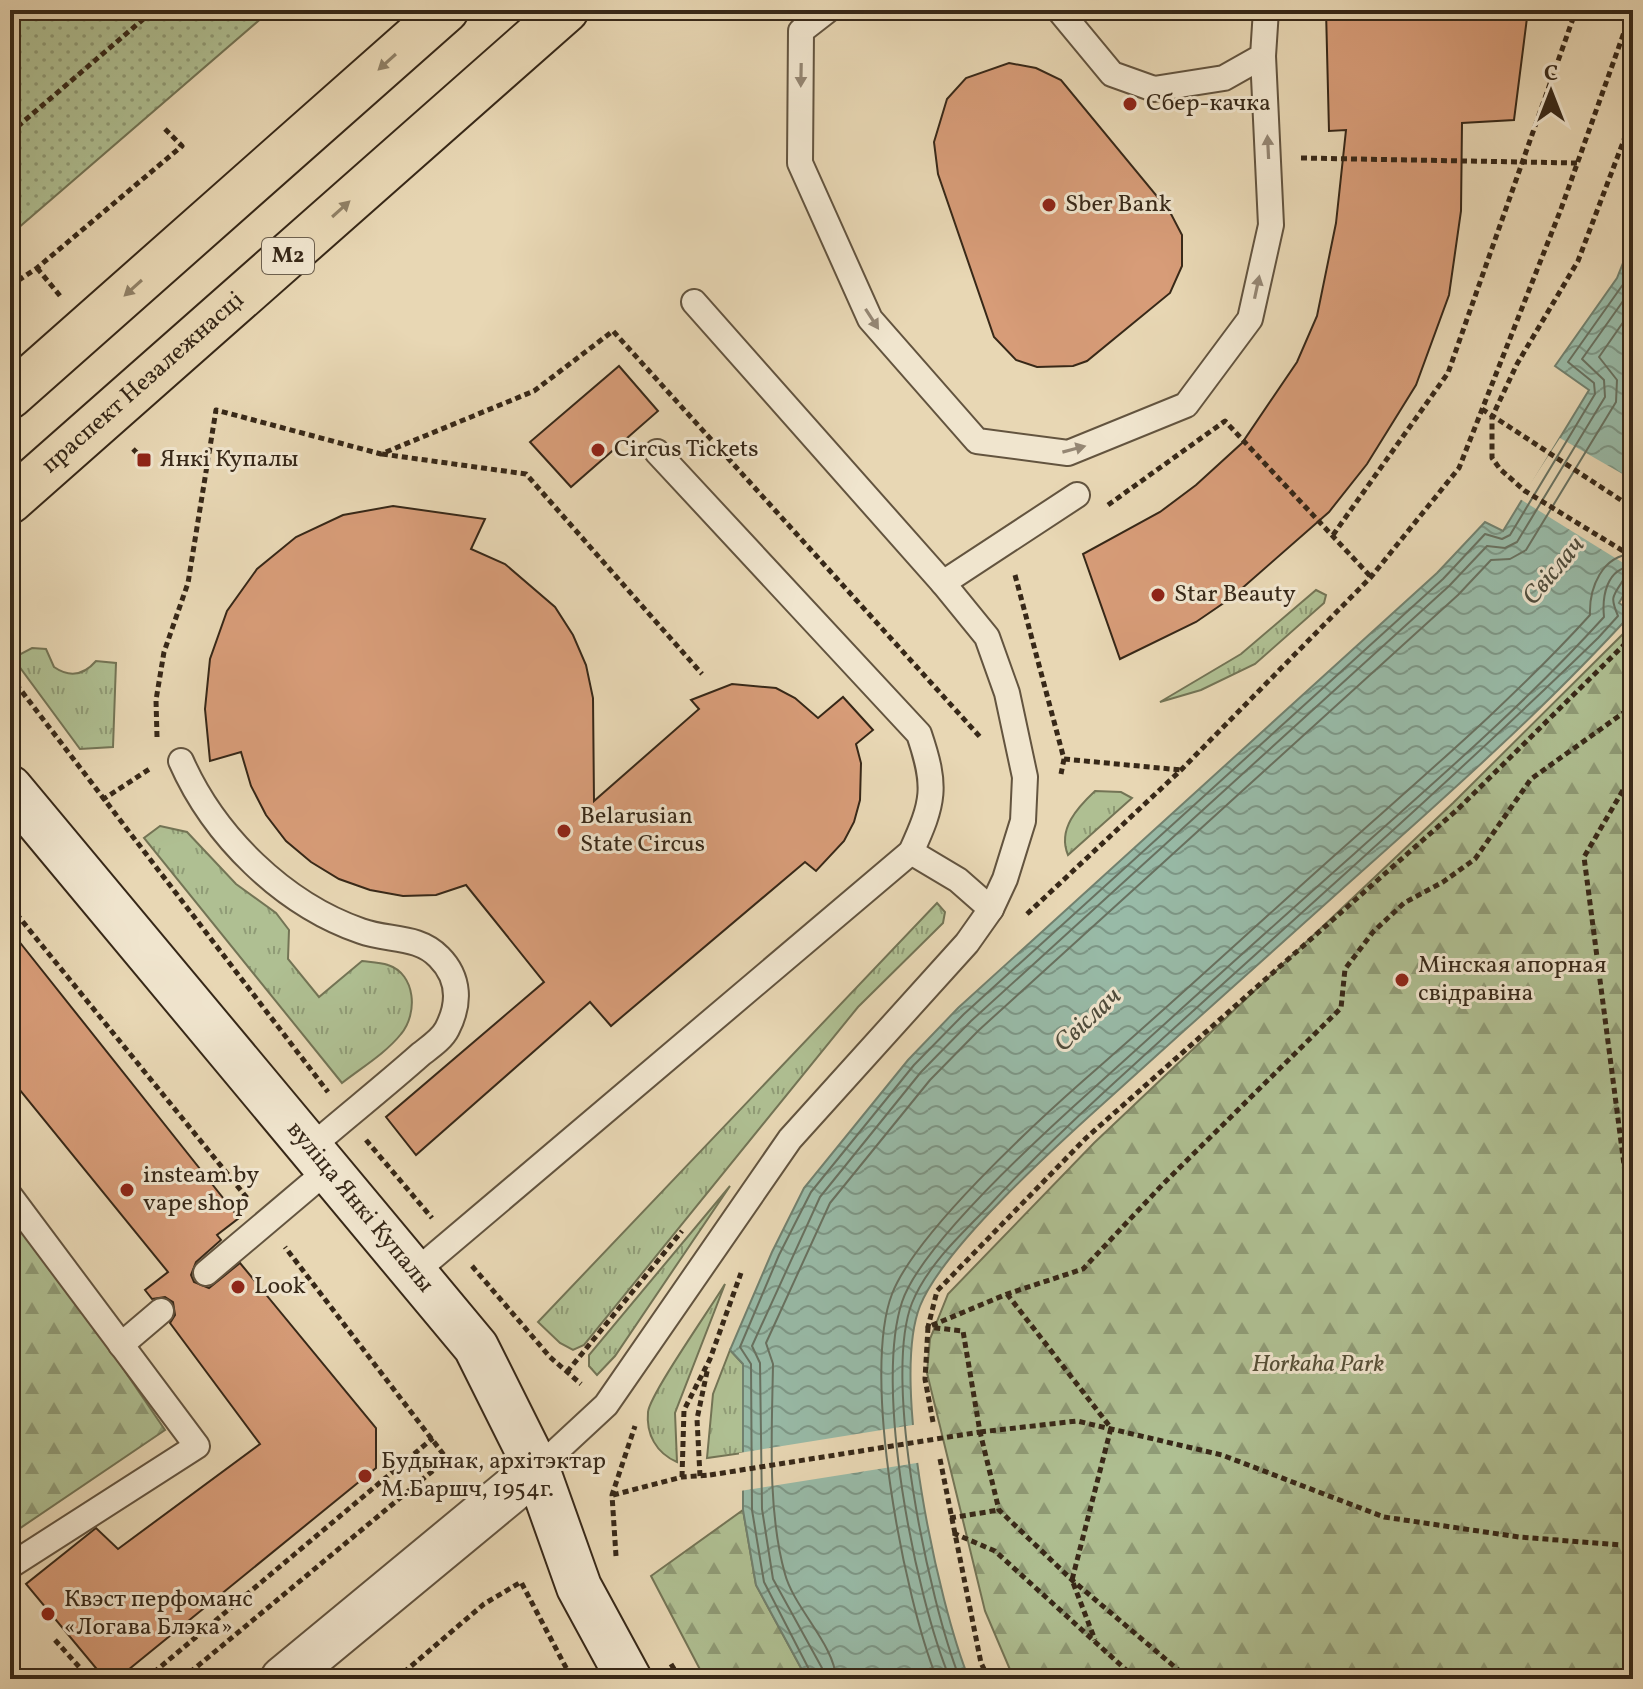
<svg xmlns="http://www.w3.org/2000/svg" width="1643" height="1689" viewBox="0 0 1643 1689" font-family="Vollkorn,serif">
<defs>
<pattern id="grass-tufts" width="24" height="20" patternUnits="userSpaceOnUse" patternTransform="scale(2)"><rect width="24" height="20" fill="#afbf92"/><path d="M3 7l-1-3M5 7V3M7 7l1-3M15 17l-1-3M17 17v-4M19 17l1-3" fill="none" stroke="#8f9b76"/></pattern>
<pattern id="forest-firs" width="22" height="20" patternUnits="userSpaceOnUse" patternTransform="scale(2)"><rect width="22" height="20" fill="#afbf92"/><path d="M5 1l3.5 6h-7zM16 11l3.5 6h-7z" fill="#8f9b76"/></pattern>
<pattern id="park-dots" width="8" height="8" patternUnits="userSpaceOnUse" patternTransform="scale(2)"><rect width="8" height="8" fill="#afbf92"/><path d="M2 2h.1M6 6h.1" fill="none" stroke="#8f9b76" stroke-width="1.8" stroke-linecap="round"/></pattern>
<pattern id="water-waves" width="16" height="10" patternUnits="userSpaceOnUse" patternTransform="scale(2)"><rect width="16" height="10" fill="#98baa7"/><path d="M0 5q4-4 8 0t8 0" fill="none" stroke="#7d9787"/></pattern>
</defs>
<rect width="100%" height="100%" fill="#e8d7b4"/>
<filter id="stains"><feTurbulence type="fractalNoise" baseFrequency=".0025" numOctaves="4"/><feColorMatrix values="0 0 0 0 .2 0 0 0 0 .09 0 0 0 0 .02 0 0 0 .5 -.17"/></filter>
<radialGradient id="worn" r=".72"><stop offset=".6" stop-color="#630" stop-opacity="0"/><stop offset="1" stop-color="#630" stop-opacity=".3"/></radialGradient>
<g fill="url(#grass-tufts)" stroke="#737455" stroke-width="2">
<polygon points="1316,590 1326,595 1324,603 1255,664 1201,690 1160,702 1241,654"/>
<path d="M32 648 46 649 54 667C70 678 84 675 96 661L116 663 113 747 80 749 13 658Z"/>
<path d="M1095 791 1121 792 1132 798 1068 855C1057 829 1078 807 1095 791Z"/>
<path d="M160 826 187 832 236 884 276 913 289 930 288 959 319 997 362 961C370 962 380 962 388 965 416 974 418 1014 401 1034 386 1053 361 1068 342 1083L144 838Z"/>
<polygon points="937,903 945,912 943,923 858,1007 584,1345 573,1350 560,1343 538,1322"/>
<polygon points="730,1186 615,1356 597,1375 589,1366 589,1355"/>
<path d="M725 1284 675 1413 677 1462C656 1453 646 1434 648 1412 650 1394 712 1306 725 1284Z"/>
<polygon points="730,1350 743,1364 743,1453 707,1458 713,1394"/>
</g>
<g fill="url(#forest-firs)" stroke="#737455" stroke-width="2">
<polygon points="1633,624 1633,1679 1014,1679 985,1611 927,1373 930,1339 948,1294 1094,1143 1453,803"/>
<polygon points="10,1203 165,1430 10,1535"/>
<polygon points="743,1510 756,1585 807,1679 705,1679 651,1576"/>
</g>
<polygon fill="url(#park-dots)" stroke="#737455" stroke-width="2" points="10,10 271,10 10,235"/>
<path fill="url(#water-waves)" stroke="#71806e" stroke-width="2" d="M1633 238V579L1619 603 1633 612C1543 711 1442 800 1342 889 1263 959 1184 1031 1105 1102 1056 1146 943 1248 920 1306 890 1381 938 1603 969 1679H807L756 1585 743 1510V1364L730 1350 772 1252 804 1188 908 1060 958 1008 1437 573 1485 522 1503 531 1589 390 1555 366 1617 278Z"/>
<g fill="#e8d7b4">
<polygon points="1560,438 1633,480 1633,569 1520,499"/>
<polygon points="919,1424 923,1462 740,1491 739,1453"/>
</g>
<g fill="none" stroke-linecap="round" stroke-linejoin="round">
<g stroke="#687160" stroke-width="2">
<polyline points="814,1679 764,1582 752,1510 751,1364 740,1347 779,1255 811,1192 914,1065 964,1014 1443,579 1485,534 1502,539 1510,535 1595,394 1594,383 1568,362 1624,283 1633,260"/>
<polyline points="824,1679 822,1668 773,1579 762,1509 760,1363 752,1346 820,1197 921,1072 971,1021 1449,586 1487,546 1505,548 1517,542 1605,397 1604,380 1582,359 1633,287"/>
<path d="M836 1679C835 1645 794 1608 785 1574 767 1510 772 1430 773 1364L766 1343 830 1203 930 1080 979 1030 1458 595 1491 560 1510 559 1526 550 1616 402 1617 380 1599 357 1633 308"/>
<path d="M937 1679C904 1598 861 1375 892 1294 915 1234 1033 1125 1084 1080 1168 1007 1251 930 1335 855 1421 778 1512 701 1590 615 1589 588 1602 555 1633 554"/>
<path d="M950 1679C915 1595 874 1387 902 1302 921 1244 1046 1131 1094 1088 1180 1010 1267 931 1354 854 1439 778 1527 702 1604 617 1602 597 1606 568 1633 566"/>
<path d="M960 1679C929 1602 882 1379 912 1303 927 1266 960 1235 987 1208 1024 1168 1062 1131 1102 1094 1267 942 1437 795 1598 638L1618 616C1610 597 1612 597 1624 579L1633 576"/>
</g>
</g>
<g fill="#d79c78" stroke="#372818" stroke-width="2">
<polygon points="1326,10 1528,10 1514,120 1462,123 1461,211 1449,295 1416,385 1367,464 1329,512 1231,598 1196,622 1120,659 1083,554 1160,512 1196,485 1242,443 1297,362 1317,316 1336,223 1346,130 1329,131"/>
<polygon points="1009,63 1036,68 1061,80 1170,212 1182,235 1182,266 1170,293 1087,361 1073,366 1037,367 1016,360 994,337 938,174 934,142 947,99 966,78"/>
<polygon points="619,366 658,411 571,487 530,442"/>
<polygon points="393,506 485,519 471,549 505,564 555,607 573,635 586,665 593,698 594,801 699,709 691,700 732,684 776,688 795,698 818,718 843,697 873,730 856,744 861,763 860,800 854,822 844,841 816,871 805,862 611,1026 590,1002 416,1155 386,1117 544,982 466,885 436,895 403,896 370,890 339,879 311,862 286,841 266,815 251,786 241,752 210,761 205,709 210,659 227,611 257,569 296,537 343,515"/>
<polygon points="10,930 239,1218 217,1235 221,1240 196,1262 191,1275 194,1282 209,1288 240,1263 376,1428 376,1468 117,1679 105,1679 26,1584 96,1528 118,1549 260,1444 170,1323 175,1315 173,1302 165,1297 152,1299 145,1290 168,1272 10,1078"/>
</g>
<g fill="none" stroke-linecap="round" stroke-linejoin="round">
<defs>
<g id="lane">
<polyline points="828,10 801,31 800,163 870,319 977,441 1068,453 1186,405 1250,319 1271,225 1263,56"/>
<polyline points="1059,10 1112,74 1154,89 1224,78 1263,56 1266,10"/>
<polyline points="943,583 1077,495"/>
<path d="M181 761C214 836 283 904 361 931 388 941 418 935 439 957 460 978 460 1004 447 1029 442 1039 430 1047 421 1054 385 1086 347 1116 310 1148"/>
<polyline points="911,852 958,880 991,909"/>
<polyline points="10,1196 197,1446 10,1566"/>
<polyline points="206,1273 329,1169"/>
<path d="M414 1273 911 852C934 802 937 787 919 734L657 452"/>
<polyline points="121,1345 161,1311"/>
<polyline points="537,1469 606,1405 790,1139 967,943 991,909 1005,879 1023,821 1025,777 1007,693 987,637 943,583 694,302"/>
</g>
<polyline id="street" points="283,1679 537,1469"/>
<g id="secondary">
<path id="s1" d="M10 788 476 1347 537 1469 579 1587 629 1679"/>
</g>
<g id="primary">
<polyline points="10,396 446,10"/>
<path id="s2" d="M10 501 566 10"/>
</g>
</defs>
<use href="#lane" stroke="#63543f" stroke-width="28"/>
<use href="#street" stroke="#63543f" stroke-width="48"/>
<use href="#secondary" stroke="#372818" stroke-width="48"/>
<use href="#primary" stroke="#372818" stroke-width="48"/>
<g stroke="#372818" stroke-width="5" stroke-dasharray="6 4" stroke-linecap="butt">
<polyline points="1633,116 1578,261 1517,364 1492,417 1492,458 1500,469 1525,491 1633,557"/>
<polyline points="10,133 154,10"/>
<polyline points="1301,158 1577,163"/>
<polyline points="37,268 61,297"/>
<polyline points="10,286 37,268 182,146 164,128"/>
<polyline points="1482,409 1633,508"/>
<polyline points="133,449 144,460"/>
<polyline points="382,454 526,474 702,674"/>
<polyline points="1108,505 1225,421 1371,577"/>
<polyline points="1333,535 1448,373 1576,10"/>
<polyline points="1015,575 1064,759 1061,774"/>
<polyline points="10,676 328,1092"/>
<polyline points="157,737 156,700 164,652 188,583 216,410 381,454 534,391 613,331 981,738"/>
<polyline points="1064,759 1181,770"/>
<polyline points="1633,773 1584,857 1633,1234"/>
<polyline points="102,800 151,768"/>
<polyline points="10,906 247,1198"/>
<polyline points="1027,914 1181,770 1371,577 1459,468 1561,209 1632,10"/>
<polyline points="366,1140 432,1218"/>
<polyline points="472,1266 550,1357 581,1384"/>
<polyline points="1007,1294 1111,1428 1072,1580 1095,1640"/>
<polyline points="567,1372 682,1231"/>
<polyline points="933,1422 925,1379 928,1327 1007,1294 1083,1269 1164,1183 1341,1008 1345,969 1373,932 1404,903 1443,882 1475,859 1531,779 1633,706"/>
<polyline points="980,1432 1077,1421 1222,1455 1384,1517 1519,1537 1633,1546"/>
<polyline points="940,1459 981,1663 989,1679"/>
<polyline points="700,1476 697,1419 708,1367"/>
<polyline points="682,1477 684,1410 710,1359 741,1273"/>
<polyline points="613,1495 682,1477 710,1475"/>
<polyline points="950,1518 999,1510"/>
<polyline points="953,1533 995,1551 1136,1679"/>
<polyline points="616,1556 612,1495 635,1426"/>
<polyline points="55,1640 90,1679"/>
<polyline points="671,1664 680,1679"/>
<polyline points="146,1679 433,1438"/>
<polyline points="182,1679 447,1459 285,1247"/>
<polyline points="396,1679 484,1604 521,1582 572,1679"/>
<polyline points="1189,1679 1072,1580 999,1510 980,1432 963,1331 928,1327 937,1291 1086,1138 1458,809 1633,636"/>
</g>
<use href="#lane" stroke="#f0e5ce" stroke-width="24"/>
<use href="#street" stroke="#f0e5ce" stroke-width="44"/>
<use href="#secondary" stroke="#f0e5ce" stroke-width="44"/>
<use href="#primary" stroke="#e8d7b4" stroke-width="44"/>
<polyline stroke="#372818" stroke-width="5" stroke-dasharray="6 4" stroke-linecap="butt" points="710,1475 980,1432"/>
</g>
<defs><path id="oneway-solid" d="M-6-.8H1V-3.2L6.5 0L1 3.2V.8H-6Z" transform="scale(2)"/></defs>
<g fill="#908066">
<use href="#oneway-solid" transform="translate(387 62) rotate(138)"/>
<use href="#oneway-solid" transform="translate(341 209) rotate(-42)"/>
<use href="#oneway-solid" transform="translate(133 288) rotate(138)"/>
</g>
<g fill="#948673">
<use href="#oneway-solid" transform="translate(801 75) rotate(91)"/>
<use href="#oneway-solid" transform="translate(1268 147) rotate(-93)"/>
<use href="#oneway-solid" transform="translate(1257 287) rotate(-78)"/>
<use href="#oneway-solid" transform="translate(872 319) rotate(57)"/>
<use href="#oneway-solid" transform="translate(1074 449) rotate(-15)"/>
</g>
<g fill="#8f2418" stroke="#f0e5ce" stroke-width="3">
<circle cx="1130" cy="104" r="8"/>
<circle cx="1049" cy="205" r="8"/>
<circle cx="598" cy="450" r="8"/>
<rect x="136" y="452" width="16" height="16" rx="4"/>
<circle cx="1158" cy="595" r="8"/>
<circle cx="564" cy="831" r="8"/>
<circle cx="1402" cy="980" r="8"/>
<circle cx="127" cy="1190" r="8"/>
<circle cx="238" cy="1287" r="8"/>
<circle cx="365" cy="1476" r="8"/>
<circle cx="48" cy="1614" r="8"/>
</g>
<g text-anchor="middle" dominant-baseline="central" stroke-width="6" stroke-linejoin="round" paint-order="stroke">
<rect fill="#f0e5ce" stroke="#6e614f" stroke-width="2" x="262" y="238" width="52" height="36" rx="6"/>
<g font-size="22" font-weight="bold" fill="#372818">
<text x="288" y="256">М2</text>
</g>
<g font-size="24" fill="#372818" stroke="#f0e5ce" text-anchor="start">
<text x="1146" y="104">Сбер-качка</text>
<text x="1065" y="205">Sber Bank</text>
<text x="614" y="450">Circus Tickets</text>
<text x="160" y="460">Янкі Купалы</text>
<text x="1174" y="595">Star Beauty</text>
<text x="580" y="817">Belarusian<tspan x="580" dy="28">State Circus</tspan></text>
<text x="1418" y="966">Мінская апорная<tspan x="1418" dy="28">свідравіна</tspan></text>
<text x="143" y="1176">insteam.by<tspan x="143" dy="28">vape shop</tspan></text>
<text x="254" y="1287">Look</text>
<text x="381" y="1462">Будынак, архітэктар<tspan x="381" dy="28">М.Баршч, 1954г.</tspan></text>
<text x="64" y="1600">Квэст перфоманс<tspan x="64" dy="28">«Логава Блэка»</tspan></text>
</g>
<g font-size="24" fill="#372818" stroke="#f0e5ce">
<text stroke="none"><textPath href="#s2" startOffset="178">праспект Незалежнасці</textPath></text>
<text stroke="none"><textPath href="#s1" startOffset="546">вуліца Янкі Купалы</textPath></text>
</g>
<g font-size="24" font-style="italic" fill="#554e36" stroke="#f0e5ce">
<text x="1318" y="1365">Horkaha Park</text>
</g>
<g font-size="26" font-style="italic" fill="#4f4c3c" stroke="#f0e5ce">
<text transform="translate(1554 571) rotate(-50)">Свіслач</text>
<text transform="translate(1088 1020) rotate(-43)">Свіслач</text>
</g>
</g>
<rect width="1643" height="1689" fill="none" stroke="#e8d7b4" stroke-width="40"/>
<rect x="12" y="12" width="1619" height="1665" fill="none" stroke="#372818" stroke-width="4"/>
<rect x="20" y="20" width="1603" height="1649" fill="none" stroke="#372818" stroke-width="2"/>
<g transform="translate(1551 92)" stroke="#f0e5ce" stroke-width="6" paint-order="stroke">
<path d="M0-6L14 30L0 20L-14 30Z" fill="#372818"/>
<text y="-12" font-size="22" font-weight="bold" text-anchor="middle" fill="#372818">С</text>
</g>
<rect width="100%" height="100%" filter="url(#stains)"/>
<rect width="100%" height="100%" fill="url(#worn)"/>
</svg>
